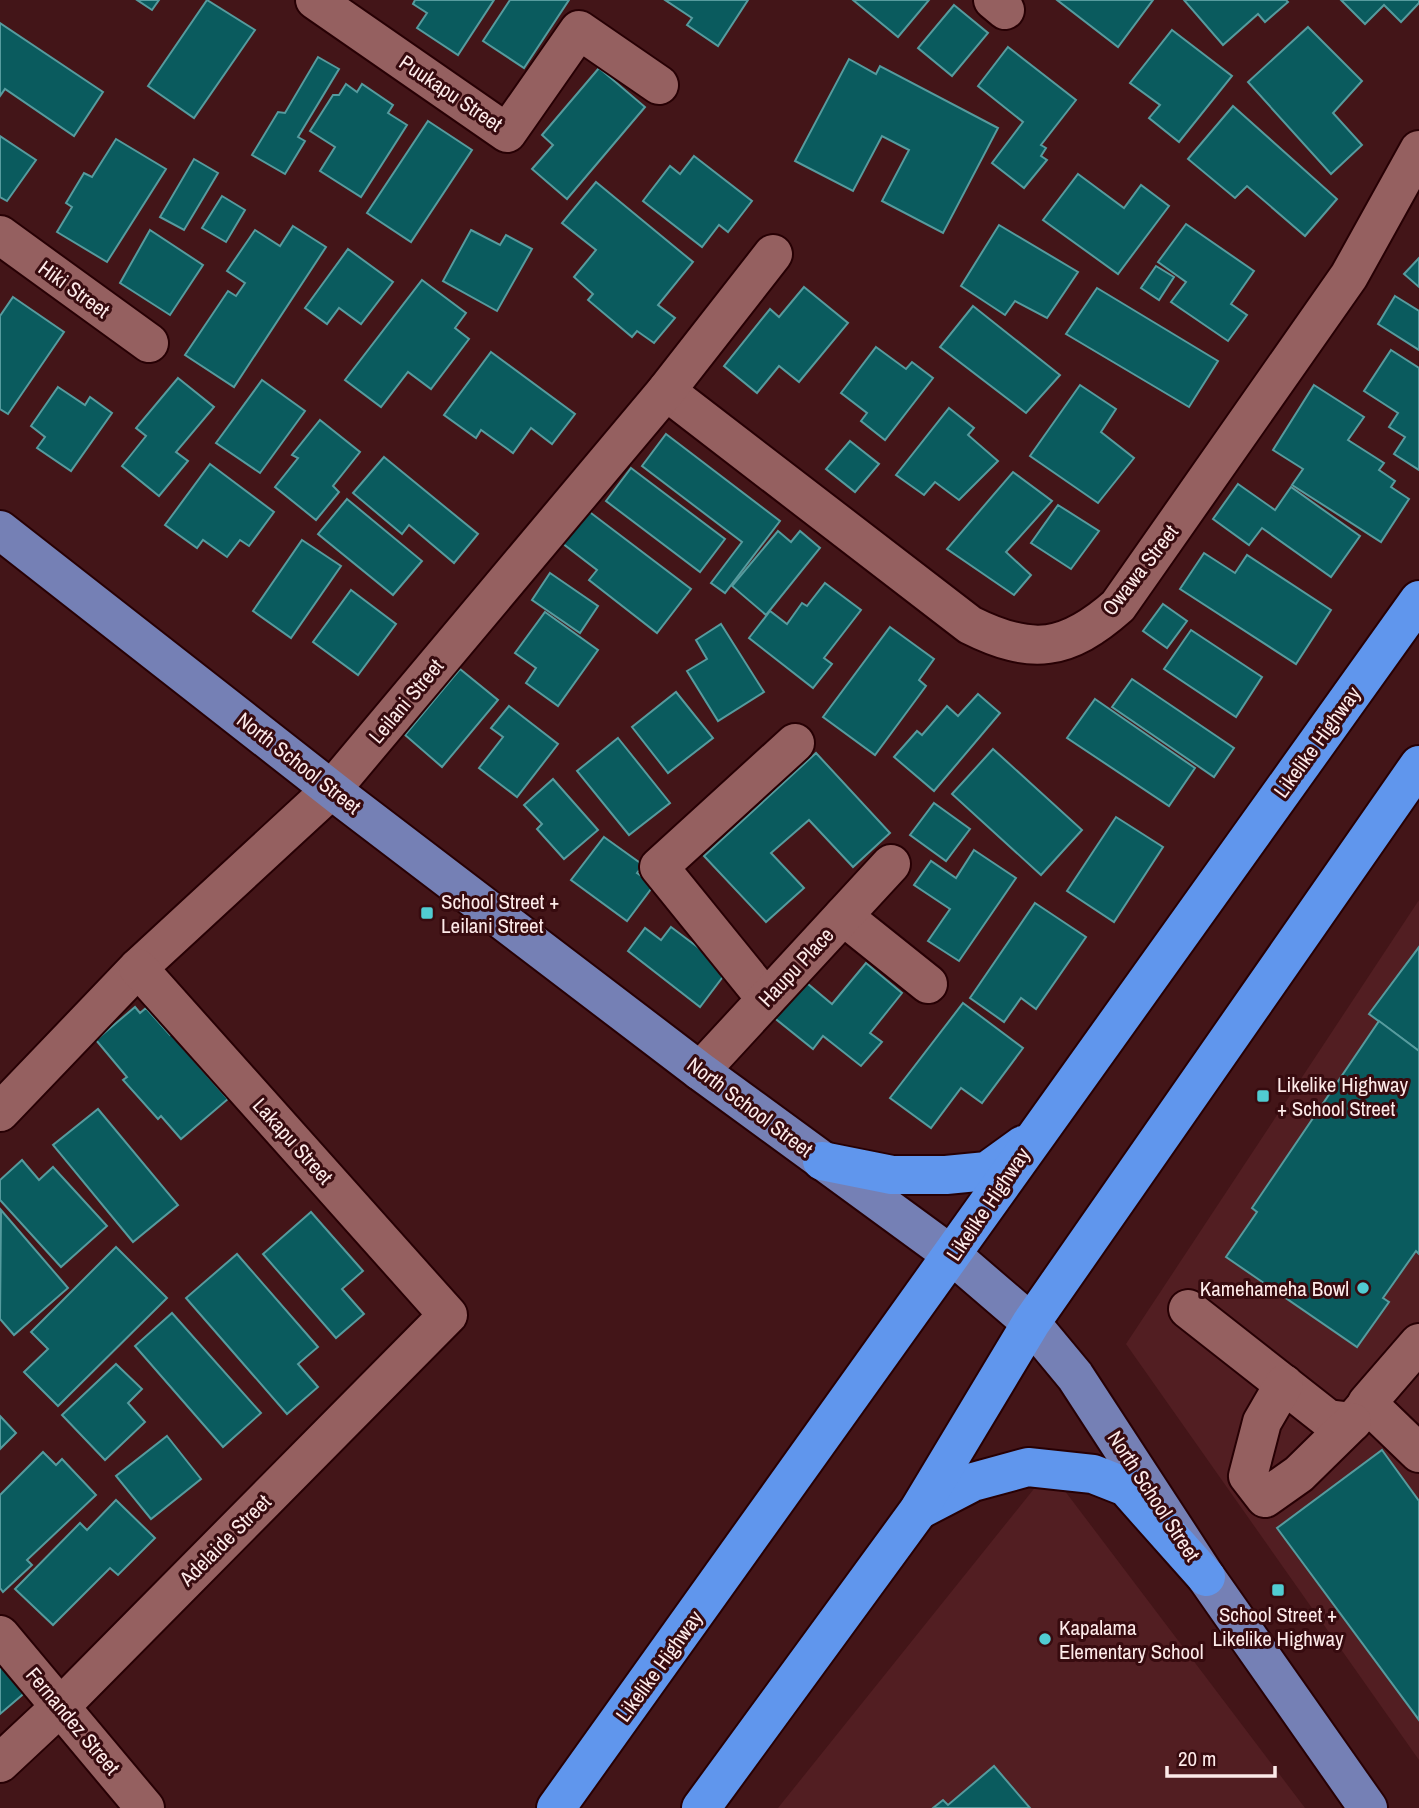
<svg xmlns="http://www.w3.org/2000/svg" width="1419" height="1808" viewBox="0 0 1419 1808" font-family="'Archivo Narrow',sans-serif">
<rect width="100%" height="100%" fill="#431518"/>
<g fill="#521e22">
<polygon points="1419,900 1419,1760 1126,1344"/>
<polygon points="1049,1470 1305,1808 778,1808"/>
</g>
<g fill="#0a5b5e" stroke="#569b9e" stroke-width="2">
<polygon points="137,0 159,0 152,10"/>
<polygon points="207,0 255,30 194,118 148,86"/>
<polygon points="415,0 494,0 458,55 417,28 427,13 413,4"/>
<polygon points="510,0 569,0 524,68 483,41"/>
<polygon points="665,0 748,0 718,46 687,25 692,18"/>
<polygon points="853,0 929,0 898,37"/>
<polygon points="1057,0 1153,0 1118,47"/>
<polygon points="1184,0 1286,0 1288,2 1265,22 1258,14 1223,45"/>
<polygon points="1341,0 1419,0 1419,3 1401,22 1384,5 1365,24"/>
<polygon points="954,5 988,33 952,76 918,48"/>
<polygon points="0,23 103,92 74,136 5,89 0,96"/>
<polygon points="1308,27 1362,81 1333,113 1362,145 1331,174 1248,82"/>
<polygon points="1172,30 1232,76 1179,142 1149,118 1160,105 1130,83"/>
<polygon points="1008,47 1076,100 1041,145 1046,148 1041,156 1047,160 1024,188 992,163 1023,122 978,86"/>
<polygon points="318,57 339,69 298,137 305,141 285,174 252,155 278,112 285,113"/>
<polygon points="849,59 876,74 880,66 998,128 943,233 882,201 909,150 882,136 853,191 795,161"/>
<polygon points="599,68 645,107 567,199 532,169 553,145 542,135"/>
<polygon points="346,84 357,92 362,84 393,105 388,113 407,125 361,197 320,171 335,147 310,131 333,95 339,95"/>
<polygon points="1233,106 1337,199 1305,236 1247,186 1235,198 1188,159"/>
<polygon points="428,121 472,150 411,242 367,213"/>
<polygon points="0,136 36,160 7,201 0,197"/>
<polygon points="116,139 166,169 107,262 57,232 72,207 66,203 84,173 92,177"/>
<polygon points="694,156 752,201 728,232 719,225 702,247 643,201 670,166 680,174"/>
<polygon points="194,159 218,173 184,230 160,217"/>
<polygon points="1078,174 1124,208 1141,185 1169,206 1118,274 1043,220"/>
<polygon points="596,182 693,262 658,305 675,318 654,343 637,331 632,337 588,300 593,294 574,277 596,250 562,223"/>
<polygon points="222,196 245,210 226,242 202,228"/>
<polygon points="1186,224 1254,271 1231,304 1247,315 1228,341 1171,302 1186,282 1158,262"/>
<polygon points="999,225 1078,272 1047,318 1015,301 1005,315 961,286"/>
<polygon points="293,226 326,247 234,387 185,355 228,291 236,296 245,283 227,271 255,230 280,246"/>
<polygon points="150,230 203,265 170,315 120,283"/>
<polygon points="471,230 500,245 506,235 532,249 497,311 443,281"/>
<polygon points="348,249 393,282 361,324 339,308 327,324 305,308"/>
<polygon points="1419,258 1419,287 1404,274"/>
<polygon points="1156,266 1174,277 1159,300 1141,288"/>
<polygon points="422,280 466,313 455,328 469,339 431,389 408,372 381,407 345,380"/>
<polygon points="804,287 848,323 799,382 779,366 757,393 724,366 770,309 779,317"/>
<polygon points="1097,288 1218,361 1189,407 1066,334"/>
<polygon points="1395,296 1419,311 1419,350 1378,324"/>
<polygon points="13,297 64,332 8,414 0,409 0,316"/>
<polygon points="973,306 1060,375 1026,413 940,347"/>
<polygon points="876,347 906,369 912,362 933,378 885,440 861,421 867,413 841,393"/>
<polygon points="1391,350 1419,368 1419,470 1394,454 1405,437 1389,427 1398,413 1364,391"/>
<polygon points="491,352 575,414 552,444 531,428 513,453 481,430 476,438 444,415"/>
<polygon points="178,378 214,407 176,452 188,461 159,496 122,466 146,436 136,428"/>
<polygon points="262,380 305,411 260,473 216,443"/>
<polygon points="1080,385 1116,409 1101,432 1134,458 1098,503 1030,456"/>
<polygon points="1314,385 1364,417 1348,440 1384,463 1379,470 1395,481 1391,487 1409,499 1381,542 1292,485 1303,469 1273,450"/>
<polygon points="58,387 85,405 90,397 112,413 71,471 37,448 45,437 31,426"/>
<polygon points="949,408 974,428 968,435 998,461 959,500 935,482 924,495 896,475"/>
<polygon points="320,420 360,452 333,486 339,492 316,520 275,487 298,458 292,455"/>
<polygon points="666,434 780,521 725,593 711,583 742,542 642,466"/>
<polygon points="850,441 879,464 855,492 826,469"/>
<polygon points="384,457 478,534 454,563 409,525 402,534 353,493"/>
<polygon points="210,464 274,512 249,546 240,540 227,557 203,540 197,548 165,525"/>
<polygon points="631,468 725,539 700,572 606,501"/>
<polygon points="1013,472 1052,501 1006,552 1031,575 1014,595 947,549"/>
<polygon points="1238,484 1275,510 1291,487 1360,536 1331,577 1262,528 1249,545 1213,519"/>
<polygon points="347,499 422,561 393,595 318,534"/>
<polygon points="1058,505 1099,531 1071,569 1031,543"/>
<polygon points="587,510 691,589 657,633 589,580 597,570 562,543"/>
<polygon points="778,531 791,542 800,531 820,548 766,615 732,586"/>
<polygon points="302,540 341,566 291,638 253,611"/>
<polygon points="1204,553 1235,573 1247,555 1331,610 1296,664 1180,589"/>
<polygon points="550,573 598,606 580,633 532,600"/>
<polygon points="825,583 861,610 824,658 832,664 813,688 749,638 770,611 787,624 802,603 807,606"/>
<polygon points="351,590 396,624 358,675 313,642"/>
<polygon points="1163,604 1187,621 1167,648 1143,631"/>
<polygon points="545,612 598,650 558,706 526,683 536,668 515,653"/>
<polygon points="721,624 764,692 718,721 687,671 707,659 696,640"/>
<polygon points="890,627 934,659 919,680 926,686 875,755 823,717"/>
<polygon points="1191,630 1262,677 1236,717 1164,669"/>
<polygon points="460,669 498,700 442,767 405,735"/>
<polygon points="1132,679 1234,748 1214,777 1112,707"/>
<polygon points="676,692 713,738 668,773 632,727"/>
<polygon points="978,694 1000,713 934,791 894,757 917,731 922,735 947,706 958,716"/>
<polygon points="1095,699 1195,768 1169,806 1067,738"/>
<polygon points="509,706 558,744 517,797 479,768 503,737 491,728"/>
<polygon points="618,738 670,803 629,835 577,771"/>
<polygon points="993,749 1082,830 1041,875 952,794"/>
<polygon points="816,753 890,833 853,867 809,820 771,853 804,888 766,922 704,856"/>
<polygon points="553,779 598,830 564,859 537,829 542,824 524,805"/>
<polygon points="934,803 970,829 946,861 910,835"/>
<polygon points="1116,817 1163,847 1114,922 1067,891"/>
<polygon points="604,837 643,865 637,873 654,885 627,921 571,880"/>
<polygon points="974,850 1016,878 959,961 928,941 950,909 914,885 931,861 956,878"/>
<polygon points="1035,903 1086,937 1036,1009 1021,998 1004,1022 970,998"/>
<polygon points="671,927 728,970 700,1007 628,951 645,928 661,940"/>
<polygon points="1419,947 1419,1051 1369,1014"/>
<polygon points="866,963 902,993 870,1033 882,1042 861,1066 823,1036 813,1049 772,1016 802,979 832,1004"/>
<polygon points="963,1003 1023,1048 982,1103 961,1088 931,1128 890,1098"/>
<polygon points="135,1007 140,1013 146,1008 170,1035 176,1031 189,1046 185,1050 228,1099 181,1139 161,1116 158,1119 123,1080 127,1077 96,1040"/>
<polygon points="1379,1021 1419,1051 1419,1254 1416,1251 1383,1298 1389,1302 1357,1347 1226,1257 1257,1212 1252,1208"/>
<polygon points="98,1109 178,1205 133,1242 53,1145"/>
<polygon points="22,1160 39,1180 53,1167 107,1226 61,1267 0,1200 0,1180"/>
<polygon points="1,1210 68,1288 14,1335 0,1319"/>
<polygon points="311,1212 363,1271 342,1289 364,1314 336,1338 263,1254"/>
<polygon points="116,1247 167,1298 58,1406 24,1372 48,1349 31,1332"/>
<polygon points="237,1254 318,1347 298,1364 318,1387 287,1414 186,1298"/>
<polygon points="172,1313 261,1413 223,1447 135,1346"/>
<polygon points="116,1364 142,1389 128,1403 145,1422 105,1460 62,1415"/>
<polygon points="0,1416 16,1433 0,1449"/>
<polygon points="167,1436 201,1479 151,1519 116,1476"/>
<polygon points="1382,1450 1419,1501 1419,1720 1277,1528"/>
<polygon points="43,1452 56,1465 62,1459 96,1495 27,1560 32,1565 3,1592 0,1588 0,1495"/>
<polygon points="116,1500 155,1538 118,1575 110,1568 53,1625 15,1589 80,1523 87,1530"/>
<polygon points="0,1661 35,1684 0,1714"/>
<polygon points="994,1766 1030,1808 933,1808 943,1800 948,1805"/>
</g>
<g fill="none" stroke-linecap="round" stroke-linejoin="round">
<defs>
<g id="minor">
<polyline points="315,0 507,133 579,30 659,85"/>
<polyline points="993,0 1005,10"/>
<polyline points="0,235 149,343"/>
<path d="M666 391 970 625C1032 656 1067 651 1118 606L1349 276 1419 150"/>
<polyline points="843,916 928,984"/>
<polyline points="766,999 659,867 795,743"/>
<polyline points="700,1071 891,864"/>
<polyline points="0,1112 138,968 332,789 666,391 773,254"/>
<polyline points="1188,1309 1328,1419 1352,1422 1365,1407"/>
<polyline points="1419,1343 1367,1403 1419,1453"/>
<polyline points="1284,1384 1262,1422 1248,1476 1265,1498 1299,1474 1352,1422"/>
<polyline points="0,1635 145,1808"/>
<polyline points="0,1763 61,1706 448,1315 138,968"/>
</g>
<polyline id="major" points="0,530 346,801 700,1071 953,1256 1031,1323 1075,1376 1206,1577 1368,1808"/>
<g id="highway">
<polyline points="822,1161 892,1175 946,1175 987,1171 1023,1145"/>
<polyline points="919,1510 973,1482 1028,1467 1093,1474 1126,1487 1206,1577"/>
<polyline points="556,1808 1419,600"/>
<polyline points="701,1808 918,1511 1031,1323 1419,765"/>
</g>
</defs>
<use href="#minor" stroke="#270004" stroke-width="42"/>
<use href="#major" stroke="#270004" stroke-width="42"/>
<use href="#highway" stroke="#270004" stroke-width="42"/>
<use href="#minor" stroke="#956060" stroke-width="38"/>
<use href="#major" stroke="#7580b5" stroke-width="38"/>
<use href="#highway" stroke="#6096ed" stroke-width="38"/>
</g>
<g fill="#51ccd2" stroke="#370b0f" stroke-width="2.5">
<rect x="420" y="906" width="14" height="14" rx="3.5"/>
<rect x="1256" y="1089" width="14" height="14" rx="3.5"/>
<circle cx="1363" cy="1288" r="7"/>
<rect x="1271" y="1583" width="14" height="14" rx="3.5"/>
<circle cx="1045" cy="1639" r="7"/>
</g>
<g text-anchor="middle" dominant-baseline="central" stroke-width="6" stroke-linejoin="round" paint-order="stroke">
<g font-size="21" fill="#fdeae9" stroke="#370b0f">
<text transform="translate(451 93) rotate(34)">Puukapu Street</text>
<text transform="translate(74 289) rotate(36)">Hiki Street</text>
<text transform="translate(1140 570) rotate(-52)">Owawa Street</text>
<text transform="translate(406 701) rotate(-50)">Leilani Street</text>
<text transform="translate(1317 742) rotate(-54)">Likelike Highway</text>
<text transform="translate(299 763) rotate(38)">North School Street</text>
<text transform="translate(796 967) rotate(-47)">Haupu Place</text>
<text transform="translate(750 1107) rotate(37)">North School Street</text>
<text transform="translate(293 1141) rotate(48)">Lakapu Street</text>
<text transform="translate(988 1204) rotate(-56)">Likelike Highway</text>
<text transform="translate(1154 1496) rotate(57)">North School Street</text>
<text transform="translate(225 1540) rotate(-45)">Adelaide Street</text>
<text transform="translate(659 1666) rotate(-54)">Likelike Highway</text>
<text transform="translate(73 1721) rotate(50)">Fernandez Street</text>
</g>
<g font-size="21" fill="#fdeae9" stroke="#370b0f" text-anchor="start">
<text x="441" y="901">School Street +<tspan x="441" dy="24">Leilani Street</tspan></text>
<text x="1277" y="1084">Likelike Highway<tspan x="1277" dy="24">+ School Street</tspan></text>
<text x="1349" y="1288" text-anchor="end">Kamehameha Bowl</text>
<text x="1278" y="1614" text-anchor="middle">School Street +<tspan x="1278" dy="24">Likelike Highway</tspan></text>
<text x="1059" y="1627">Kapalama<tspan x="1059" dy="24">Elementary School</tspan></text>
</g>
</g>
<path d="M1167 1766v10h108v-10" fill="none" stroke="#fdeae9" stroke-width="3.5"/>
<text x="1178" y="1766" font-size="21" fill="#fdeae9" stroke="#370b0f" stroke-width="5" paint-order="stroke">20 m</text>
</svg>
